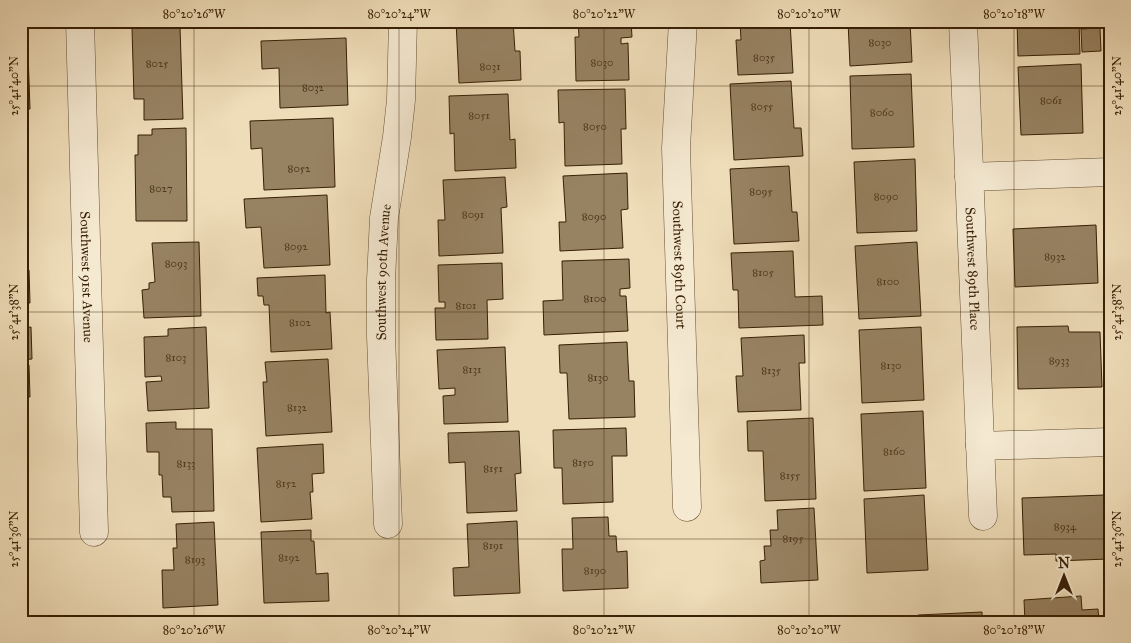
<svg xmlns="http://www.w3.org/2000/svg" width="1131" height="643" viewBox="0 0 1131 643" font-family="'IM FELL Great Primer',serif">
<rect width="100%" height="100%" fill="#efddb9"/>
<filter id="stains"><feTurbulence type="fractalNoise" baseFrequency=".004" numOctaves="4"/><feColorMatrix values="0 0 0 0 .2 0 0 0 0 .09 0 0 0 0 .02 0 0 0 .5 -.17"/></filter>
<radialGradient id="worn" r=".72"><stop offset=".6" stop-color="#630" stop-opacity="0"/><stop offset="1" stop-color="#630" stop-opacity=".3"/></radialGradient>
<g fill="#978262" stroke="#371f04">
<polygon points="456,21 513,21 515,51 520,51 521,80 459,83"/>
<polygon points="578,21 631,21 632,37 621,38 621,44 628,43 629,80 576,81 575,37 579,37"/>
<polygon points="740,21 797,21 790,22 793,73 738,75 736,40 741,40"/>
<polygon points="848,21 910,21 912,62 850,66"/>
<polygon points="1017,21 1079,21 1080,54 1018,56"/>
<polygon points="180,27 183,119 144,120 144,99 134,99 132,28"/>
<polygon points="1100,28 1101,51 1082,52 1081,29"/>
<polygon points="346,38 348,105 280,108 279,68 262,69 261,41"/>
<polygon points="1108,38 1110,38 1110,93 1109,68"/>
<polygon points="21,53 28,53 30,109 21,109"/>
<polygon points="1081,64 1083,133 1021,135 1018,67"/>
<polygon points="911,74 914,147 852,149 850,76"/>
<polygon points="791,81 794,128 801,128 803,156 734,160 730,84"/>
<polygon points="625,89 626,129 621,129 622,164 565,166 564,122 559,123 558,90"/>
<polygon points="508,94 510,140 515,139 516,168 455,171 454,133 450,134 449,96"/>
<polygon points="333,118 335,187 264,190 262,148 251,149 250,121"/>
<polygon points="21,128 23,155 26,155 27,181 21,181 23,206 21,206"/>
<polygon points="186,128 187,221 136,221 135,155 138,155 138,135 152,135 152,129"/>
<polygon points="915,159 917,231 857,233 854,162"/>
<polygon points="789,166 792,212 797,212 799,241 734,244 730,169"/>
<polygon points="627,173 628,209 621,210 623,248 560,251 559,222 566,222 563,176"/>
<polygon points="505,177 507,207 501,208 503,253 439,256 438,220 445,220 443,180"/>
<polygon points="327,195 330,265 264,268 261,227 246,228 244,199"/>
<polygon points="21,219 24,219 26,265 21,265"/>
<polygon points="1096,225 1098,283 1015,287 1013,229"/>
<polygon points="199,242 201,316 144,318 142,290 149,289 149,283 155,282 152,243"/>
<polygon points="917,242 921,316 859,319 855,246"/>
<polygon points="793,251 795,297 822,296 823,325 739,328 738,290 733,290 731,253"/>
<polygon points="629,259 630,288 620,289 620,296 626,296 628,331 544,335 543,301 563,300 562,261"/>
<polygon points="502,263 503,299 487,300 488,339 436,340 435,308 445,308 445,302 439,302 438,265"/>
<polygon points="29,270 30,303 21,303 21,271"/>
<polygon points="325,275 326,313 330,312 332,349 271,352 269,305 264,305 263,296 258,296 257,278"/>
<polygon points="1068,326 1069,332 1100,332 1102,387 1018,389 1017,327"/>
<polygon points="31,327 32,359 21,360 21,328"/>
<polygon points="206,327 209,408 148,411 146,382 162,381 161,376 145,377 144,337 168,336 168,329"/>
<polygon points="921,327 924,400 862,403 859,330"/>
<polygon points="804,335 805,363 799,363 801,410 738,412 736,376 743,376 741,338"/>
<polygon points="627,342 629,381 634,381 635,417 569,419 567,373 560,373 559,345"/>
<polygon points="505,347 508,422 444,424 443,396 455,395 455,388 439,389 437,350"/>
<polygon points="328,359 332,432 266,436 263,382 267,382 265,362"/>
<polygon points="21,365 29,365 30,397 21,397"/>
<polygon points="923,411 926,488 864,491 861,414"/>
<polygon points="813,418 816,499 765,501 763,451 748,451 747,421"/>
<polygon points="176,422 176,429 212,429 214,511 172,512 171,497 163,497 162,475 159,475 159,452 147,452 146,423"/>
<polygon points="626,428 627,456 612,456 613,502 563,504 562,468 554,468 553,430"/>
<polygon points="519,431 521,473 515,474 517,511 467,513 465,462 449,463 448,433"/>
<polygon points="323,444 324,473 312,474 313,492 310,492 312,519 261,522 257,448"/>
<polygon points="924,495 928,570 867,573 864,499"/>
<polygon points="1105,495 1108,559 1056,561 1056,554 1024,555 1022,498"/>
<polygon points="814,508 818,580 761,583 760,561 765,560 764,546 771,546 770,530 778,530 777,510"/>
<polygon points="608,517 609,536 616,536 617,552 627,551 628,588 563,591 562,549 573,549 572,518"/>
<polygon points="517,521 520,593 454,596 453,568 469,567 467,524"/>
<polygon points="214,522 218,605 163,608 162,570 174,570 173,548 177,548 176,524"/>
<polygon points="311,530 311,541 314,541 316,574 328,573 329,601 264,603 261,532"/>
<polygon points="23,574 24,604 21,604 21,575"/>
<polygon points="1081,596 1082,610 1098,609 1099,622 1025,622 1024,600"/>
<polygon points="982,612 982,622 918,622 918,615"/>
<polygon points="850,618 850,622 804,622 804,620"/>
</g>
<g fill="none" stroke-linecap="round" stroke-linejoin="round">
<defs>
<g id="minor">
<path id="s1" d="M80 21 94 532"/>
<path id="s2" d="M683 21 676 148 687 507"/>
<path id="s3" d="M963 21 983 516"/>
<polyline points="969,177 1110,172"/>
<polyline points="980,446 1110,442"/>
<path id="s4" d="M388 524 381 336V280L384 218 397 137 401 100 403 21"/>
</g>
</defs>
<use href="#minor" stroke="#654e31" stroke-width="29"/>
<use href="#minor" stroke="#f5e9d2" stroke-width="28"/>
</g>
<path fill="none" stroke="#371f04" stroke-width="1" stroke-opacity="0.45" d="M194 21V622M399 21V622M604 21V622M809 21V622M1014 21V622M21 86H1110M21 312H1110M21 539H1110"/>
<g text-anchor="middle" dominant-baseline="central" stroke-width="4.5" stroke-linejoin="round" paint-order="stroke">
<g font-size="11" fill="#4f381c">
<text x="880" y="42">8030</text>
<text x="764" y="57">8035</text>
<text x="602" y="62">8030</text>
<text x="157" y="63">8025</text>
<text x="490" y="66">8031</text>
<text x="313" y="87">8032</text>
<text x="1051" y="100">8061</text>
<text x="762" y="106">8055</text>
<text x="882" y="112">8060</text>
<text x="479" y="115">8051</text>
<text x="595" y="126">8050</text>
<text x="299" y="168">8052</text>
<text x="161" y="188">8027</text>
<text x="761" y="191">8095</text>
<text x="886" y="196">8090</text>
<text x="473" y="214">8091</text>
<text x="594" y="216">8090</text>
<text x="296" y="246">8092</text>
<text x="1055" y="256">8932</text>
<text x="176" y="263">8093</text>
<text x="763" y="272">8105</text>
<text x="888" y="281">8100</text>
<text x="595" y="298">8100</text>
<text x="466" y="305">8101</text>
<text x="300" y="322">8102</text>
<text x="176" y="357">8103</text>
<text x="1059" y="360">8933</text>
<text x="891" y="365">8130</text>
<text x="472" y="369">8131</text>
<text x="771" y="370">8135</text>
<text x="598" y="377">8130</text>
<text x="297" y="407">8132</text>
<text x="894" y="451">8160</text>
<text x="583" y="462">8150</text>
<text x="186" y="463">8133</text>
<text x="493" y="468">8151</text>
<text x="790" y="475">8155</text>
<text x="286" y="483">8152</text>
<text x="1065" y="526">8934</text>
<text x="793" y="538">8195</text>
<text x="493" y="545">8191</text>
<text x="289" y="557">8192</text>
<text x="195" y="559">8193</text>
<text x="595" y="570">8190</text>
</g>
<g font-size="14" fill="#371f04" stroke="#f5e9d2">
<text stroke="none"><textPath href="#s2" startOffset="244">Southwest 89th Court</textPath></text>
<text stroke="none"><textPath href="#s3" startOffset="248">Southwest 89th Place</textPath></text>
<text stroke="none"><textPath href="#s4" startOffset="252">Southwest 90th Avenue</textPath></text>
<text stroke="none"><textPath href="#s1" startOffset="256">Southwest 91st Avenue</textPath></text>
</g>
</g>
<rect width="1131" height="643" fill="none" stroke="#efddb9" stroke-width="55"/>
<g transform="translate(1064 576)" stroke="#f5e9d2" stroke-width="4" paint-order="stroke">
<path d="M0-4L9 19L0 12L-9 19Z" fill="#371f04"/>
<text y="-8" font-size="14" font-weight="bold" text-anchor="middle" fill="#371f04">N</text>
</g>
<rect x="28" y="28" width="1076" height="588" fill="none" stroke="#371f04" stroke-width="2"/>
<g font-size="12" text-anchor="middle" fill="#371f04">
<text x="194" y="18">80°20'26"W</text>
<text x="399" y="18">80°20'24"W</text>
<text x="604" y="18">80°20'22"W</text>
<text x="809" y="18">80°20'20"W</text>
<text x="1014" y="18">80°20'18"W</text>
<text transform="translate(14 86) rotate(-90)" y="4">25°41'40"N</text>
<text transform="translate(1117 86) rotate(-90)" y="4">25°41'40"N</text>
<text transform="translate(14 312) rotate(-90)" y="4">25°41'38"N</text>
<text transform="translate(1117 312) rotate(-90)" y="4">25°41'38"N</text>
<text transform="translate(14 539) rotate(-90)" y="4">25°41'36"N</text>
<text transform="translate(1117 539) rotate(-90)" y="4">25°41'36"N</text>
<text x="194" y="634">80°20'26"W</text>
<text x="399" y="634">80°20'24"W</text>
<text x="604" y="634">80°20'22"W</text>
<text x="809" y="634">80°20'20"W</text>
<text x="1014" y="634">80°20'18"W</text>
</g>
<rect width="100%" height="100%" filter="url(#stains)"/>
<rect width="100%" height="100%" fill="url(#worn)"/>
</svg>
